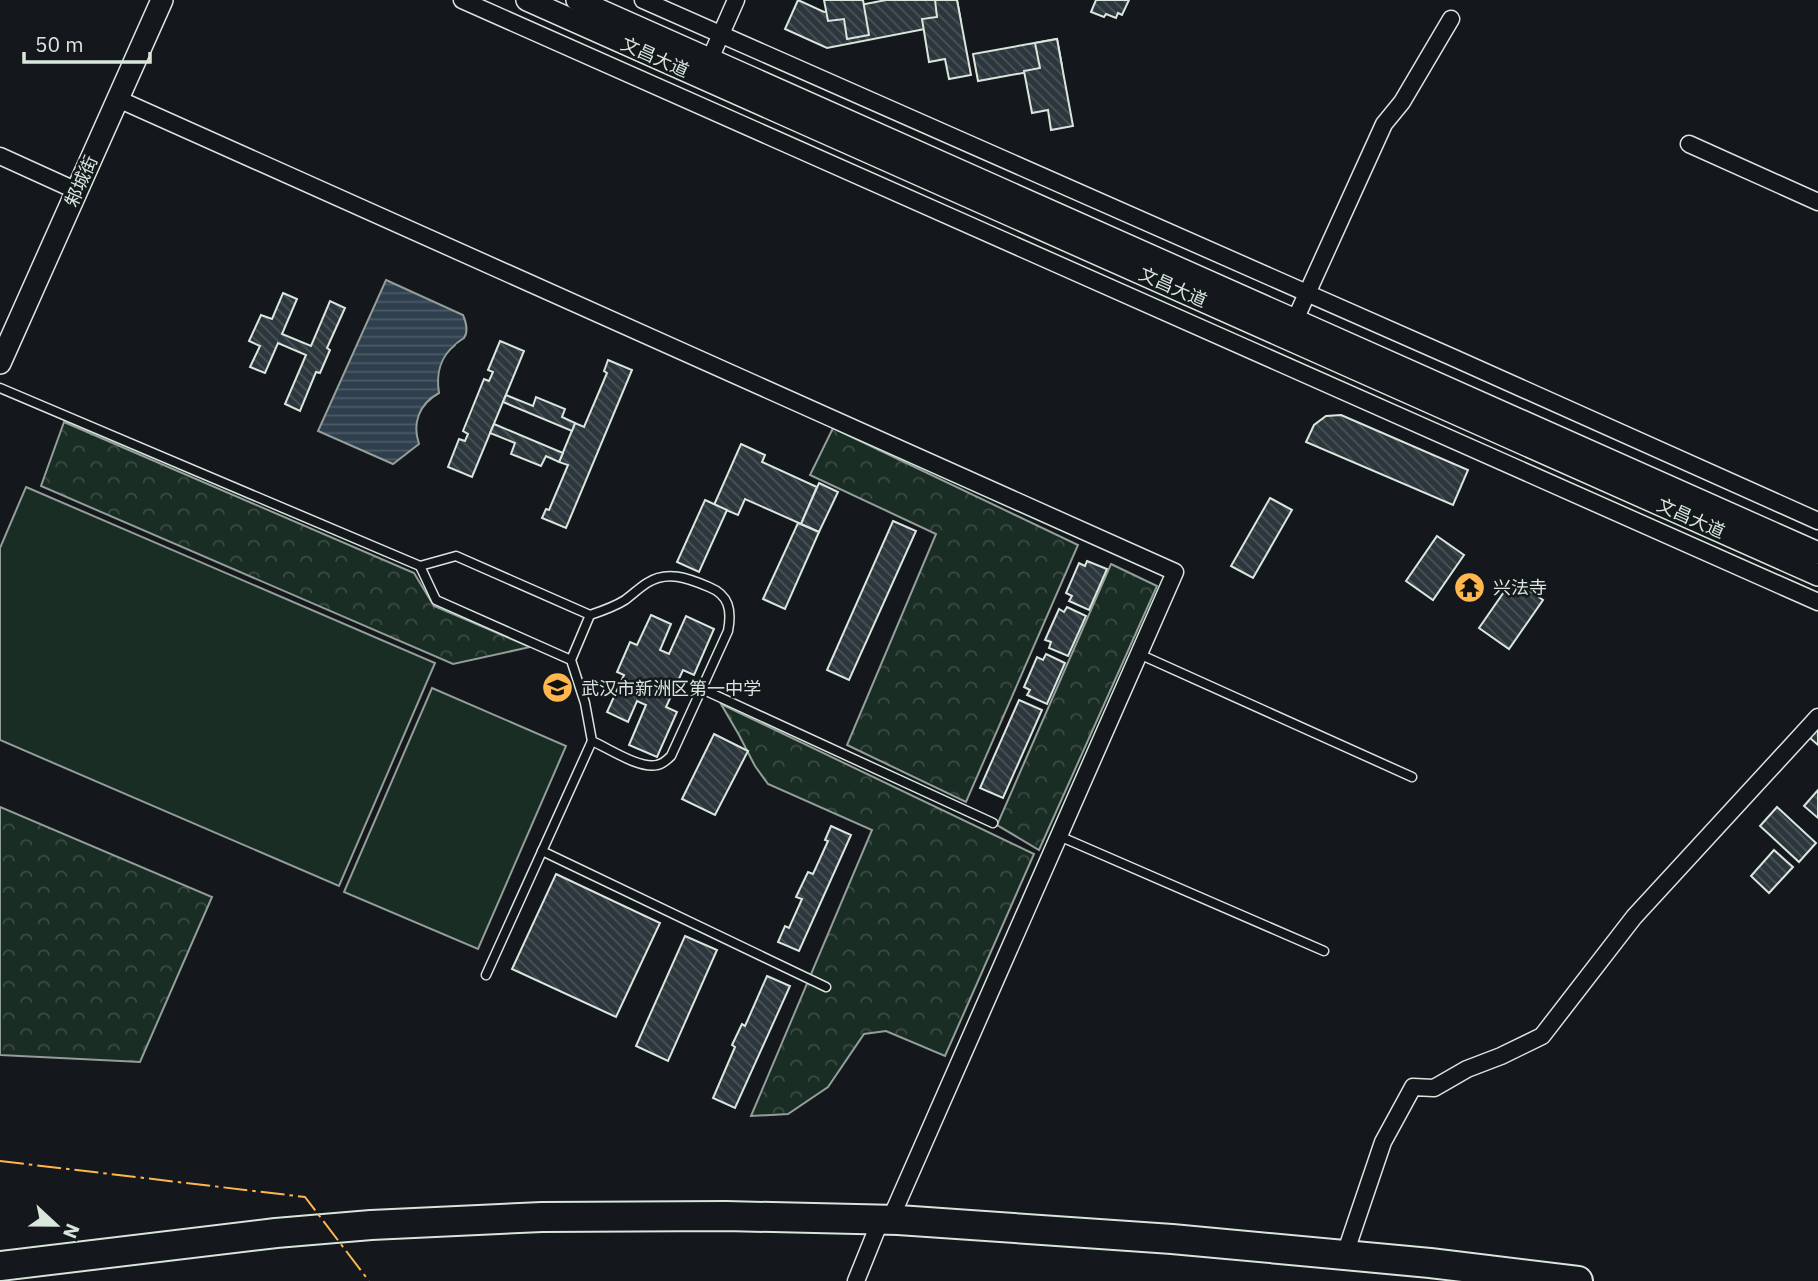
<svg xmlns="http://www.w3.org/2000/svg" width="1818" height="1281" viewBox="0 0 1818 1281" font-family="'IBM Plex Sans','Noto Sans SC',sans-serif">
<defs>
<pattern id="forest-crowns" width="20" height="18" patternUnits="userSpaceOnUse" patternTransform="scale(1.75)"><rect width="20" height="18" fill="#1a2d24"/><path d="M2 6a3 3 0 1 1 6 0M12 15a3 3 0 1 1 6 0" fill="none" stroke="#3b4b43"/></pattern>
<pattern id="water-rules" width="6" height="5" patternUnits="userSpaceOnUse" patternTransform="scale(1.75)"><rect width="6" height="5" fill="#2f3f4d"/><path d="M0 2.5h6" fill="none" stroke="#4c5b66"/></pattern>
<pattern id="building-back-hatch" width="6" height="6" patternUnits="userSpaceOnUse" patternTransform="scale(1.75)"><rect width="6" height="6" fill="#2c363c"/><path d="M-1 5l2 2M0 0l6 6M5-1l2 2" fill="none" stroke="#4a5358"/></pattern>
</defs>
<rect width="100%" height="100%" fill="#14181c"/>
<g fill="url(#forest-crowns)" stroke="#939e99" stroke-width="2">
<polygon points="64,422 414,573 434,606 530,647 453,664 41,486"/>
<polygon points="833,428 1078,545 966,802 847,745 936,534 810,475"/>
<polygon points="1111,564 1157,586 1039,850 997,825"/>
<polygon points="721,704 1034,854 945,1056 886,1031 864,1034 828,1087 788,1114 751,1116 872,830 768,784 755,766 739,735"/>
<polygon points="0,807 212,897 140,1062 0,1055"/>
</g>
<g fill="#1a2d24" stroke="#939e99" stroke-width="2">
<polygon points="26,487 435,663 339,886 0,740 0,548"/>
<polygon points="432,688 566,746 478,949 344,892"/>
</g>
<path fill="url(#water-rules)" stroke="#939e99" stroke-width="2" d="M386 280 463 315C466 322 469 331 464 338 464 338 455 344 455 345 440 357 436 375 439 393 419 404 412 423 419 444L393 464 318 431Z"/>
<g fill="url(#building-back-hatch)" stroke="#d8e6dc" stroke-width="2">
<polygon points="798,0 824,12 886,0 957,0 961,22 827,48 785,29"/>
<polygon points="824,0 863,0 869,35 847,39 844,19 828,21"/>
<polygon points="935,0 957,0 971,75 949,79 945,59 929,62 922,19 937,17"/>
<polygon points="1096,0 1129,0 1122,15 1118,13 1116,18 1106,14 1104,17 1091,12"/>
<polygon points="1057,39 1062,66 978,81 973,54"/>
<polygon points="1057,39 1073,126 1051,130 1048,110 1032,113 1024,71 1040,68 1035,43"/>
<polygon points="283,293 297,299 282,334 311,346 330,301 345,308 327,348 330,350 320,373 316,372 300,411 285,404 306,355 278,343 265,373 250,367 260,346 249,341 261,315 272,319"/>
<polygon points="500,341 524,351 472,477 448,467 459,439 465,441 468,434 463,431 484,379 489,381 493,372 488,370"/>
<polygon points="608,360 632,370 566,528 542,518 546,509 549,510 568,465 559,462 575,423 584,427 607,373 604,371"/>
<polygon points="506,395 533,406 536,397 565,409 562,417 575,423 572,431 503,402"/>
<polygon points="1341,415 1468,470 1453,505 1306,442 1314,425 1326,416"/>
<polygon points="494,424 563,453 559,462 546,456 541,466 511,454 515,443 490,433"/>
<polygon points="741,444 765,455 762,462 817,487 801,524 745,499 738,515 714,505"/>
<polygon points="819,483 838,492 819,532 801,524"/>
<polygon points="1270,498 1292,510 1253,578 1231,566"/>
<polygon points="705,500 727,510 699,572 677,562"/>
<polygon points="893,521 916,531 849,680 827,670"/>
<polygon points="798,523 819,532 785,609 763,599"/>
<polygon points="1437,536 1464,555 1433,600 1406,581"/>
<polygon points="1087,561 1107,569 1089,610 1069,601 1072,596 1066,593 1079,563 1085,566"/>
<polygon points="1513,579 1543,600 1509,649 1479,628"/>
<polygon points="1067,607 1086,616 1068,656 1049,648 1051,642 1045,640 1059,609 1064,612"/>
<polygon points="651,615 671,624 660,650 669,654 686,616 714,629 694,675 683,670 666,707 677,712 657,757 629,745 646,705 637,701 628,722 607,712 624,675 617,672 630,642 637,645"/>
<polygon points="1046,654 1065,663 1047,704 1027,695 1030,690 1024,687 1037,657 1043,660"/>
<polygon points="1019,700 1042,710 1003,798 980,788"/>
<polygon points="1818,728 1818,745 1810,738"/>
<polygon points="714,734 748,751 715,815 682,799"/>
<polygon points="1818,790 1818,818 1804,806"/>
<polygon points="1777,807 1816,843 1799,862 1760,826"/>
<polygon points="831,826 851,835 799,951 778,942 785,926 789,928 802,899 796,897 808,872 813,874 828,841 825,840"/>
<polygon points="1774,850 1793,867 1769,893 1751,876"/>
<polygon points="556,874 660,923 616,1017 512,969"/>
<polygon points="685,936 717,950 668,1061 636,1046"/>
<polygon points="767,976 790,986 735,1108 713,1098 735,1047 732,1045 742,1024 745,1026"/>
</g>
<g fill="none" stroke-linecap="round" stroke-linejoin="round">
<defs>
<g id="lane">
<polyline points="0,388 420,566"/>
<polyline points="1139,654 1412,777"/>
<path d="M571 660 585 703 592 741C608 748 639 769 657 765 663 764 667 760 671 756L728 631C732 610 729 595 709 587 688 578 667 570 647 583 639 588 632 595 625 600 614 607 602 611 590 615L456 556 420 566 436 600 571 660 590 615"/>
<polyline points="702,689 993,823"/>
<polyline points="1059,836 1324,951"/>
<polyline points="542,851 826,987"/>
<polyline points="486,975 592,741"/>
</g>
<g id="street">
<polyline points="462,0 1818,602"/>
<polyline points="643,0 1454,358 1818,521"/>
<polyline points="710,59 736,0"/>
<polyline points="118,99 1175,572 890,1220"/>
<polyline points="1689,144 1818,202"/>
<polyline points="0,156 77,191"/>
<polyline points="1295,320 1384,124 1402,102 1451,19"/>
<polyline points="1345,1254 1383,1142 1413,1087 1434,1088 1467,1069 1501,1056 1542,1036 1634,917 1818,717"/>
<polyline points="856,1281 881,1219"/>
</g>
<g id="secondary">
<polyline points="527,0 1818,575"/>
<polyline points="577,0 1818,553"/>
<polyline points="0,363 162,0"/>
</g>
<polyline id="highway" points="0,1266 276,1233 371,1225 542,1217 726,1216 898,1220 1172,1239 1430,1263 1578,1281"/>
</defs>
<use href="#lane" stroke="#d8e6dc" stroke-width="11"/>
<use href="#street" stroke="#d8e6dc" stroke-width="19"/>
<use href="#secondary" stroke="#d8e6dc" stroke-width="24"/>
<use href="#highway" stroke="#d8e6dc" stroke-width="32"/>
<use href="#lane" stroke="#14181c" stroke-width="8"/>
<use href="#street" stroke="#14181c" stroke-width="16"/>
<use href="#secondary" stroke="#14181c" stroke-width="21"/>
<use href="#highway" stroke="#14181c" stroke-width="28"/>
<polyline stroke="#ffb74d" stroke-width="2" stroke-dasharray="24 5 3.5 5" stroke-linecap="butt" points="0,1161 305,1197 369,1281"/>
</g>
<defs>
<symbol id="temple-disc" viewBox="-11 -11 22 22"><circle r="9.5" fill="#ffb74d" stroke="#14181c"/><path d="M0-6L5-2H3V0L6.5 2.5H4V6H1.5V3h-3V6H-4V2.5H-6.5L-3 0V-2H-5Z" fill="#111"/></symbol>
<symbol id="school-disc" viewBox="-11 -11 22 22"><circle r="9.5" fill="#ffb74d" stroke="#14181c"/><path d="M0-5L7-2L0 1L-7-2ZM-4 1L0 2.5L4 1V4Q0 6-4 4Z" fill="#111"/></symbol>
</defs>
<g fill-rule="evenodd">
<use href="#temple-disc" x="1452" y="570" width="35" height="35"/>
<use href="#school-disc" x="540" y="670" width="35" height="35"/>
</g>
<g text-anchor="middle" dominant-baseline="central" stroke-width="5" stroke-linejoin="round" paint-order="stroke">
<g font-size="18" fill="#d8e6dc" stroke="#14181c">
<text transform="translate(655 57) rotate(24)">文昌大道</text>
<text transform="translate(81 181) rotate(-66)">邾城街</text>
<text transform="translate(1173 287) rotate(24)">文昌大道</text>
<text transform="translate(1691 518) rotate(24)">文昌大道</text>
</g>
<g font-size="18" fill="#d8e6dc" stroke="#14181c" text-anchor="start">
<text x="1493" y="587">兴法寺</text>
<text x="581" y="688">武汉市新洲区第一中学</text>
</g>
</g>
<g transform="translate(56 1225) rotate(112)" stroke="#14181c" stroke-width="5" paint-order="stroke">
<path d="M0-5L12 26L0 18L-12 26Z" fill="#d8e6dc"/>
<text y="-10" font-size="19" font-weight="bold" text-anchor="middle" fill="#d8e6dc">N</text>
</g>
<path d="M24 52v10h126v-10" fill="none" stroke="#d8e6dc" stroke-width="3.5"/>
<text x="35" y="52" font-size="21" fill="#d8e6dc" stroke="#14181c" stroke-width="5" paint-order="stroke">50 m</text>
</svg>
